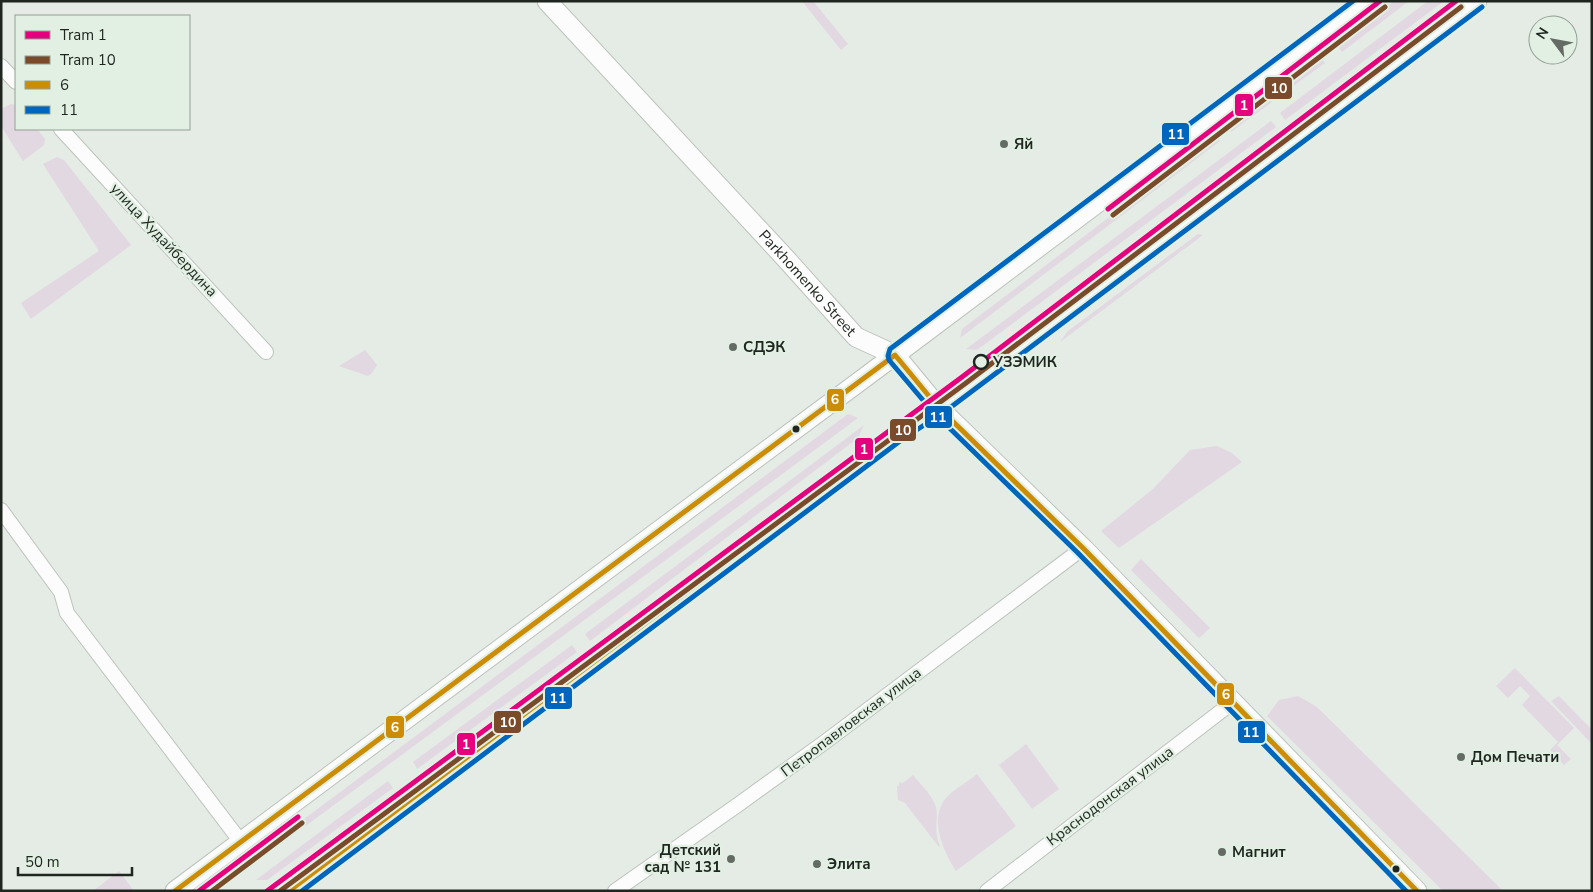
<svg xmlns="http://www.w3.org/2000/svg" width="1593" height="892" viewBox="0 0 1593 892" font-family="'Nunito Sans',sans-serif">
<rect width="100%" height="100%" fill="#e4ece5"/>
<g fill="#e2d8e1">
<polygon points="802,1 813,1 848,44 841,50"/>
<polygon points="1394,1 1409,1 1342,52 1337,45"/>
<polygon points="1428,1 1444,1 1285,120 1280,113"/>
<polygon points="1321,57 1325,63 1231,132 1227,126"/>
<polygon points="11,104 16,105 16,129 37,129 45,139 44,145 23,161 1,126 1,109"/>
<polygon points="1271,121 1276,127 977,350 966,349"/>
<polygon points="1216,136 1220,141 960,338 962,329"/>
<polygon points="57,157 64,160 131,245 31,319 21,303 99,251 43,164"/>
<polygon points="1198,234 1203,235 1060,342 1068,331"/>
<polygon points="365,350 377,365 372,373 368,376 339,366"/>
<polygon points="848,414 858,418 250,867 249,860"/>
<polygon points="864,425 858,438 590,641 585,634"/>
<polygon points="1217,446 1232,453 1242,462 1119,548 1101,531 1153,489 1190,450"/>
<polygon points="1141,559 1210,628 1199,638 1131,570"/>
<polygon points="572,645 577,652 417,769 413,762"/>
<polygon points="1515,668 1574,728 1557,745 1571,759 1564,765 1550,750 1558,742 1522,705 1530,696 1520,686 1508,698 1496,686"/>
<polygon points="1298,696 1317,707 1503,891 1443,891 1267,716 1279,700"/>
<polygon points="1559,696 1592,730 1592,744 1551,701"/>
<polygon points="1026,744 1059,789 1032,809 999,765"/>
<path d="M977 774 1016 826 956 871C944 852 928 819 946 798 954 789 968 782 977 774Z"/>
<path d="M913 775C920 784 933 796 936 807 939 820 933 830 940 846L939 847 905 803 898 800 897 786H899V782L903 783Z"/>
<polygon points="388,781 393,788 267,880 256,880"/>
<polygon points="119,871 134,891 93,891"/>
</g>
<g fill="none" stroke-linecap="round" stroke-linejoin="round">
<defs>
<g id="minor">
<polyline points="1,66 16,82"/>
<polyline points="61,129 266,352"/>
<polyline points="1,510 61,592 67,613 241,842"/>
<polyline points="615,891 739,804 825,742 1083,548"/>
<polyline points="987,891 1233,702"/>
</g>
<g id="secondary">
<path id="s1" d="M547 1 788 261 856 337 895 355 938 407 1083 548 1417 891"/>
<polyline points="175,891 895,355 1366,1"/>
<polyline points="289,891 900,432 938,407 1477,1"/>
</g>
</defs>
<use href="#minor" stroke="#bdc3bd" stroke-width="16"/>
<use href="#secondary" stroke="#bdc3bd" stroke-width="21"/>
<use href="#minor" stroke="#fbfcfb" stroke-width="14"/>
<use href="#secondary" stroke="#fbfcfb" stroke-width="19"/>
<defs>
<g id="bus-1">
<polyline points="175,891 895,355 938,407 1083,548 1417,891"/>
<polyline points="289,891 900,432 938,407"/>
</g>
<g id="bus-2">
<polyline points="1353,1 890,349 888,356 889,360 933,412 1078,553 1406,891"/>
<polyline points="302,891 904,438 943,413 1482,7"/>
</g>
</defs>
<use href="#bus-1" stroke="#e1f0e2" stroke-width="9"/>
<use href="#bus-2" stroke="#e1f0e2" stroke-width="9"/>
<use href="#bus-1" stroke="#cc8c06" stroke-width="5"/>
<use href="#bus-2" stroke="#0065bd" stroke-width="5"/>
<defs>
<g id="tram-1">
<polyline points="1108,209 1380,1"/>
<polyline points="199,891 298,817"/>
<polyline points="267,891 962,377 1456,1"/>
</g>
<g id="tram-2">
<polyline points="1113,215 1385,7"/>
<polyline points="212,891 302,823"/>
<polyline points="280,891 966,383 1461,7"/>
</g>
</defs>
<use href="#tram-1" stroke="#e1f0e2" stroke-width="9"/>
<use href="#tram-2" stroke="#e1f0e2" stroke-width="9"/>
<use href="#tram-1" stroke="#e5007d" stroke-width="5"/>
<use href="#tram-2" stroke="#7a4b2a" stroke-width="5"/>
</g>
<g fill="#646b64" stroke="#e1f0e2" stroke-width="2">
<circle cx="1004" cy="144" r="5"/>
<circle cx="733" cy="347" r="5"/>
<circle cx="1461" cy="757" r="5"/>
<circle cx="1222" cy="852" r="5"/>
<circle cx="731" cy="859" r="5"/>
<circle cx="817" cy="864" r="5"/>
</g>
<circle fill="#e1f0e2" stroke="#1f251f" stroke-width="2.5" cx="981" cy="362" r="7"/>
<g fill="#1f251f" stroke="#e1f0e2" stroke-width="2">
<circle cx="796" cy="429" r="4.5"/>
<circle cx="1396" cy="869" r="4.5"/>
</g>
<g text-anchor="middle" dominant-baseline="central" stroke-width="4.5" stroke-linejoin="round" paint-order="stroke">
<g font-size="15" font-weight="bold" fill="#1f251f" stroke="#e1f0e2" text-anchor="start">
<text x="1014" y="144">Яй</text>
<text x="743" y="347">СДЭК</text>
<text x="1471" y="757">Дом Печати</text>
<text x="721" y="850" text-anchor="end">Детский<tspan x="721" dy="17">сад № 131</tspan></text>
<text x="1232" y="852">Магнит</text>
<text x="827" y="864">Элита</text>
</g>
<g font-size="15" fill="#1f251f" stroke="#e1f0e2">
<text transform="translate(164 240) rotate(47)">улица Худайбердина</text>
<text stroke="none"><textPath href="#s1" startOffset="384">Parkhomenko Street</textPath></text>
<text transform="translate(851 722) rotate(-37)">Петропавловская улица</text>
<text transform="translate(1110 796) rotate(-37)">Краснодонская улица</text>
</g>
<g font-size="15" font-weight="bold" fill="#1f251f" stroke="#e1f0e2" text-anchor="start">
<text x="993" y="362">УЗЭМИК</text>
</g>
</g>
<g stroke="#e1f0e2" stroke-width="2">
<rect x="1264" y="76" width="29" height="24" rx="5" fill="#7a4b2a"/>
<rect x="1234" y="93" width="20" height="24" rx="5" fill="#e5007d"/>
<rect x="1161" y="122" width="29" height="24" rx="5" fill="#0065bd"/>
<rect x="826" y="388" width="19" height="24" rx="5" fill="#cc8c06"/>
<rect x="924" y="405" width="29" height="24" rx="5" fill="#0065bd"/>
<rect x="889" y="418" width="28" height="24" rx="5" fill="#7a4b2a"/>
<rect x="854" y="437" width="20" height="24" rx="5" fill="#e5007d"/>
<rect x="1216" y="682" width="19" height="24" rx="5" fill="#cc8c06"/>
<rect x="544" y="686" width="29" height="24" rx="5" fill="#0065bd"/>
<rect x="493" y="710" width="29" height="24" rx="5" fill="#7a4b2a"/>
<rect x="385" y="715" width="20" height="24" rx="5" fill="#cc8c06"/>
<rect x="1237" y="720" width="29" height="24" rx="5" fill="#0065bd"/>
<rect x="456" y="732" width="20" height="24" rx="5" fill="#e5007d"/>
</g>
<g font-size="14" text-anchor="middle" font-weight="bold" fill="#fff">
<text x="1279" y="93">10</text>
<text x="1244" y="110">1</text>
<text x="1176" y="139">11</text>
<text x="835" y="404">6</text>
<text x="938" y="422">11</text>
<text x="903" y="435">10</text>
<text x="864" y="454">1</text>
<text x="1226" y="699">6</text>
<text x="558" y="703">11</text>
<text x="508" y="727">10</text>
<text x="395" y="732">6</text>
<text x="1251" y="737">11</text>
<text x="466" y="749">1</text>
</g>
<rect width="1593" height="892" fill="none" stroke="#1f251f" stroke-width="5"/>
<rect x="15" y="15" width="175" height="115" fill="#e1f0e2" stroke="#939f94"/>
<rect x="25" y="31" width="25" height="8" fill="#e5007d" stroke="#939f94"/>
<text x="60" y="40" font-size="15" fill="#1f251f">Tram 1</text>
<rect x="25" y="56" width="25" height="8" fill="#7a4b2a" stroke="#939f94"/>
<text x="60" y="65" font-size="15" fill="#1f251f">Tram 10</text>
<rect x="25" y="81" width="25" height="8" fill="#cc8c06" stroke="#939f94"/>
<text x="60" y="90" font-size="15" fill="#1f251f">6</text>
<rect x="25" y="106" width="25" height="8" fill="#0065bd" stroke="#939f94"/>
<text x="60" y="115" font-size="15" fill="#1f251f">11</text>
<g transform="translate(1553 40) rotate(302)"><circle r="24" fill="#e1f0e2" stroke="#939f94"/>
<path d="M0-4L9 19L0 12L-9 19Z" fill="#646b64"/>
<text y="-8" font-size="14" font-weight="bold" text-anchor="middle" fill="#1f251f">N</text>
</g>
<path d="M18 867v8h114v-8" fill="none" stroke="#1f251f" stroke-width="2.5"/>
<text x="25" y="867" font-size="15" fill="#1f251f" stroke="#e1f0e2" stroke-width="4" paint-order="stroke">50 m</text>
</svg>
